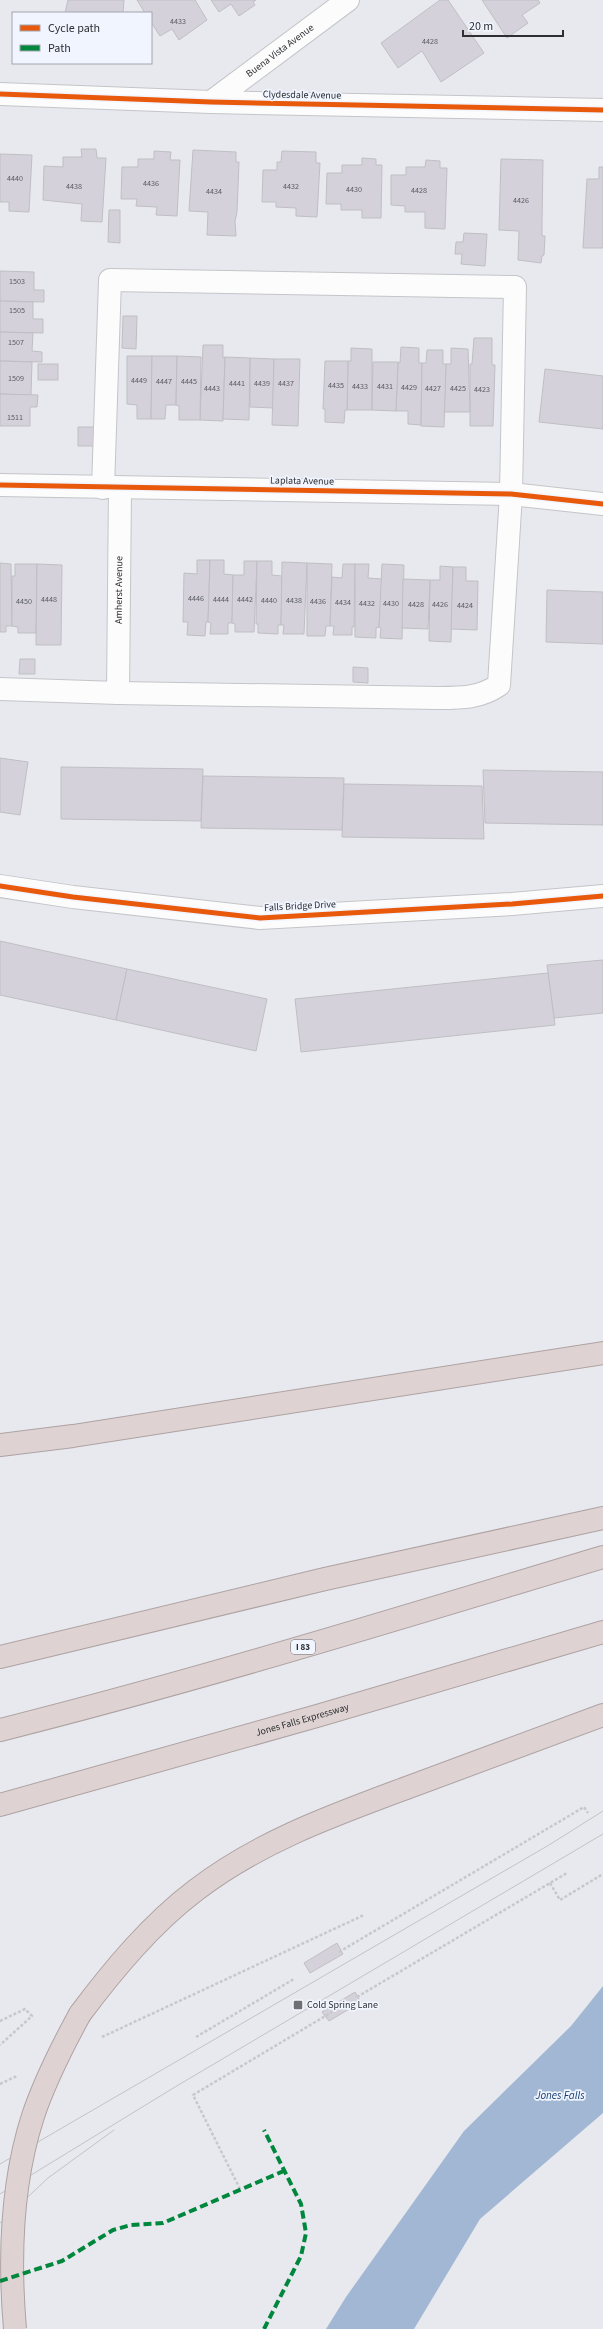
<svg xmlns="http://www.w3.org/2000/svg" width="603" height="2329" viewBox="0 0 603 2329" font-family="'Source Sans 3',sans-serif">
<rect width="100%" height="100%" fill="#e8e9ee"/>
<polygon fill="#a1b7d3" points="603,1986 603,2113 480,2219 414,2329 326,2329 346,2297 464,2131 571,2026"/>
<g fill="#d4d1db" stroke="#bfbfc3">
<polygon points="68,0 124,0 123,13 65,13"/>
<polygon points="137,0 195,0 207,20 179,40 172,29 160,36 151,22 151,13 145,13"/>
<polygon points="211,0 256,0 253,2 255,5 239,16 231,4 219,12"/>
<polygon points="440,0 448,0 484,53 441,82 422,51 398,68 381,43"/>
<polygon points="482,0 538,0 540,3 522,15 528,23 507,38"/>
<polygon points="81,149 96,149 97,158 106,158 102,222 81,221 82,204 43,200 44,166 63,167 63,157 82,157"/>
<polygon points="193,150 236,152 236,162 239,162 237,212 235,221 236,236 207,235 208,212 189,211"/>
<polygon points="154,151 171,152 170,160 180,160 177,216 156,215 157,207 136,206 137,199 121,199 122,167 138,167 138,159 154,159"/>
<polygon points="282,151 316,152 316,163 320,163 317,217 296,216 296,208 276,207 276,202 262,202 263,170 277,170 277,162 281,162"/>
<polygon points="0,154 32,155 29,212 9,211 9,202 0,202"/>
<polygon points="362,158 376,159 376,165 382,165 381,218 362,218 362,210 341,210 341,204 326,204 327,173 342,173 342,165 362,165"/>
<polygon points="501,159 543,160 542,222 542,236 545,236 544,255 542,256 541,263 518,260 519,231 499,230"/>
<polygon points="426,160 440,161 440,168 447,168 445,229 425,228 425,212 405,212 405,206 391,205 391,175 406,175 406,167 425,167"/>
<polygon points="599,167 603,167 603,248 583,248 587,179 599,179"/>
<polygon points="109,210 120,210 120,243 108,242"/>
<polygon points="464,233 487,234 485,266 461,264 462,254 455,254 456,242 463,242"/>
<polygon points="0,271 34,272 34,290 44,290 44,302 0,301"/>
<polygon points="0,301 33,302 33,319 43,319 43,333 0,332"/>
<polygon points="123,316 137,316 136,349 122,348"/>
<polygon points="0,332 33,333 32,351 42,352 42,362 0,361"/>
<polygon points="474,338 492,338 492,365 495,365 493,426 470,426 470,364 472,364"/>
<polygon points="203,345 223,345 223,358 225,357 223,421 200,420"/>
<polygon points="401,347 419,348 419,363 422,363 421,425 408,424 408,411 396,411 398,362 400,363"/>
<polygon points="351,348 372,349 372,410 347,410 348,361 351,361"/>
<polygon points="451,348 468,349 470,412 444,412 446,364 451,364"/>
<polygon points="427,350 443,350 443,364 446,364 444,427 421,426 422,363 426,363"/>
<polygon points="127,356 152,356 151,419 137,419 137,405 127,404"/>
<polygon points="152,356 177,356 176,405 166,405 165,419 151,419"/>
<polygon points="177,356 201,357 200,420 179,420 179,406 176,405"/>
<polygon points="225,357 250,358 249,420 223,419"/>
<polygon points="250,358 274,359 273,408 250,407"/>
<polygon points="274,359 300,359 298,426 272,425"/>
<polygon points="0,361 32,362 31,395 0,394"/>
<polygon points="325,361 348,361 347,410 345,410 344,423 325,422 325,409 323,409"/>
<polygon points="373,362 398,362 396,411 372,410"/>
<rect x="38" y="364" width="20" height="16"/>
<polygon points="545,369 603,376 603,429 539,422"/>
<polygon points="0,394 38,395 37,407 30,407 30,426 0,426"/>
<polygon points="78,427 96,427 95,446 78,446"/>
<polygon points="197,560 210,560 208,622 206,622 205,636 187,635 188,622 183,622 184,573 197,574"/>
<polygon points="210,560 224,560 224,574 233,575 232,623 228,623 228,634 210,634 211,623 208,622"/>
<polygon points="244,561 257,561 254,632 235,632 235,624 232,623 233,575 244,575"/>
<polygon points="257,561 272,561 272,575 282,576 281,625 278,625 278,634 258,633 258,624 256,624"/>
<polygon points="282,562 307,563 304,634 283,634 284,625 281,625"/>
<polygon points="0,563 11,564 12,626 6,626 6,632 0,632"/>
<polygon points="307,563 332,564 330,626 326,626 325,636 307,636"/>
<polygon points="15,564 37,564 36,633 18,633 18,627 12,626 12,576 15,576"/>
<polygon points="37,564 62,565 61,645 36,645"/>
<polygon points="343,564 355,564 354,627 352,627 352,635 333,635 334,626 330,626 332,577 342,578"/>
<polygon points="355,564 369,564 368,578 382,579 379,627 376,628 376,638 355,637"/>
<polygon points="382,564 404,565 402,639 380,638 381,628 379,627"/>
<polygon points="440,566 453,567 451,642 429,641 430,580 440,580"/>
<polygon points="453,567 466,567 466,581 478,581 477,630 451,629"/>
<polygon points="403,579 430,580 428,629 402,628"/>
<polygon points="547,590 603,592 603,644 546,642"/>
<polygon points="20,659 35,659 35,674 19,674"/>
<polygon points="353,667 368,668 368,683 353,682"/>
<polygon points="0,758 28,762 20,815 0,812"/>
<polygon points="61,767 203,769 201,821 61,819"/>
<polygon points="483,770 603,772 603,825 485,823"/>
<polygon points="203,776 344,778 342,830 201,828"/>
<polygon points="344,784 482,786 484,839 342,837"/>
<polygon points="0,941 127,969 116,1020 0,995"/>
<polygon points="603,960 603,1013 554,1018 547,965"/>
<polygon points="127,969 267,999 256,1051 116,1020"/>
<polygon points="548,973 555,1025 301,1052 295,999"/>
<polygon points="337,1943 343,1954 310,1973 304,1963"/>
<polygon points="355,1992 361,2002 329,2021 322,2012"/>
</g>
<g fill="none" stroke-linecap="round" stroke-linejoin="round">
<defs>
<g id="minor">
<polyline points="0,94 211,102 603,110"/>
<path id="s1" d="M211 102 348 0"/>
<polyline points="0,485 511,494 603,504"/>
<path d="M0 689 118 693 439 698C462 698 480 698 499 685L511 494 515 287 110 280 103 488"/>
<path id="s2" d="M118 693 120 488"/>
<polyline points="0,886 73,897 260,918 512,904 603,896"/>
</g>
<g id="highway">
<polyline points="0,1445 73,1436 603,1353"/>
<polyline points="0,1657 325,1579 603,1518"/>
<path d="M0 1730C203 1679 403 1617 603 1557"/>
<path id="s3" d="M0 1805 317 1716 603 1632"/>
<path d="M80 2014C113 1970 151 1924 196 1890 260 1841 334 1815 409 1787 474 1763 538 1739 603 1715"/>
</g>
</defs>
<use href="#minor" stroke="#c4c5c9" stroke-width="24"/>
<use href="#highway" stroke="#aea2a3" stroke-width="24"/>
<g stroke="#c7c8ca" stroke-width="2.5" stroke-dasharray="3 2" stroke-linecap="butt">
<polyline points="550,1883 560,1900 603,1874"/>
<polyline points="339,1952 584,1807 588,1813"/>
<polyline points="357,1997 567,1873"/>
<polyline points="0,2021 25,2009 32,2016 0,2045"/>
<polyline points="102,2037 364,1915"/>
<polyline points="196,2037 294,1979"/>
<polyline points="0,2084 17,2076"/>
<polyline points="240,2189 193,2095 332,2012"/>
</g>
<use href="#minor" stroke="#fcfcfc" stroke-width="22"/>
<use href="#highway" stroke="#ded2d2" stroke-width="22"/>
<g stroke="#c3c3c4" stroke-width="1">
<polyline points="0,2164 549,1845 603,1811"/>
<polyline points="0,2194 175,2087 603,1834"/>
<polyline points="0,2223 48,2178 114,2130"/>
</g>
<defs>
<path id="highway-bridge" d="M15 2329C9 2259 11 2184 33 2116 45 2080 62 2047 80 2014"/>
</defs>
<use href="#highway-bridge" stroke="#aea2a3" stroke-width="24" stroke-linecap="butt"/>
<use href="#highway-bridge" stroke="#ded2d2" stroke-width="22"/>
<g stroke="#00873e" stroke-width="4" stroke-dasharray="8 4" stroke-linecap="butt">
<polyline points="0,2281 62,2261 113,2230 131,2225 163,2223 286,2170"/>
<polyline points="264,2329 301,2256 306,2233 301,2204 264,2130"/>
</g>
<defs>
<g id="cycleway">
<polyline points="0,94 211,102 603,110"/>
<polyline points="0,485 511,494 603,504"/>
<polyline points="0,886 73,897 260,918 512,904 603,896"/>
</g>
</defs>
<use href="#cycleway" stroke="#f1f5ff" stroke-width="8"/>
<use href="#cycleway" stroke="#e8590c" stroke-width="5"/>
</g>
<rect fill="#6e7074" stroke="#f1f5ff" stroke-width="1.5" x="293" y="2000" width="10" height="10" rx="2"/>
<g text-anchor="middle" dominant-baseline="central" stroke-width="3.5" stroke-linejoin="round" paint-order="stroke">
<g font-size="8" fill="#5a5b60">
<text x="178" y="21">4433</text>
<text x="430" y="41">4428</text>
<text x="15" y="178">4440</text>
<text x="151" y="183">4436</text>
<text x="74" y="186">4438</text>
<text x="291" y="186">4432</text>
<text x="354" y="189">4430</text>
<text x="419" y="190">4428</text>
<text x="214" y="191">4434</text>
<text x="521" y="200">4426</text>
<text x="17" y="281">1503</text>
<text x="17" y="310">1505</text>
<text x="16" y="342">1507</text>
<text x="16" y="378">1509</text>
<text x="139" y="380">4449</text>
<text x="164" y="381">4447</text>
<text x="189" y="381">4445</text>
<text x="237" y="383">4441</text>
<text x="262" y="383">4439</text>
<text x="286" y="383">4437</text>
<text x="336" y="385">4435</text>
<text x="360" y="386">4433</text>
<text x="385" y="386">4431</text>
<text x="409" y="387">4429</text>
<text x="212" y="388">4443</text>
<text x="433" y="388">4427</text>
<text x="458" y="388">4425</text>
<text x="482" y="389">4423</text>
<text x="15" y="417">1511</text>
<text x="196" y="598">4446</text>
<text x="49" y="599">4448</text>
<text x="221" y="599">4444</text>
<text x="245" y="599">4442</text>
<text x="269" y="600">4440</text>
<text x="294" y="600">4438</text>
<text x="24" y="601">4450</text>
<text x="318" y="601">4436</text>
<text x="343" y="602">4434</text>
<text x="367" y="603">4432</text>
<text x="391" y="603">4430</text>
<text x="416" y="604">4428</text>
<text x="440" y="604">4426</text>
<text x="465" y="605">4424</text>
</g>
<rect fill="#f1f5ff" stroke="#686a70" stroke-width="1" x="291" y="1640" width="24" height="14" rx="3"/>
<g font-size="9" font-weight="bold" fill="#2d2f32">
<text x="303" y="1647">I 83</text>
</g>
<g font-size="10" fill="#2d2f32" stroke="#f1f5ff">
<text stroke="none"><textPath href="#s1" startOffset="86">Buena Vista Avenue</textPath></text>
<text transform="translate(302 95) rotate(1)">Clydesdale Avenue</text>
<text transform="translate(302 481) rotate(1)">Laplata Avenue</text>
<text stroke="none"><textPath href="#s2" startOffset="103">Amherst Avenue</textPath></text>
<text transform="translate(300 906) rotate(-3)">Falls Bridge Drive</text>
<text stroke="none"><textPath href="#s3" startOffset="314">Jones Falls Expressway</textPath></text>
</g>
<g font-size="10" fill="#2d2f32" stroke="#f1f5ff" text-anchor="start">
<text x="307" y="2005">Cold Spring Lane</text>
</g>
<g font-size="11" font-style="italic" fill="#153f71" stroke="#f1f5ff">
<text x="560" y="2095">Jones Falls</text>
</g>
</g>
<rect x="12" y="12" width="140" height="52" fill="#f1f5ff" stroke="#a3a6ad"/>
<rect x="20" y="25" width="20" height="6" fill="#e8590c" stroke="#a3a6ad"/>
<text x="48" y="32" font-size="12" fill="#2d2f32">Cycle path</text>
<rect x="20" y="45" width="20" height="6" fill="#00873e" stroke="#a3a6ad"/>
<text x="48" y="52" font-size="12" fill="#2d2f32">Path</text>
<path d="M463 30v6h100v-6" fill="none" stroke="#2d2f32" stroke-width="2"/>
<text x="469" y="30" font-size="12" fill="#2d2f32" stroke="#f1f5ff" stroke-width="3" paint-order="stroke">20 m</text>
</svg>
